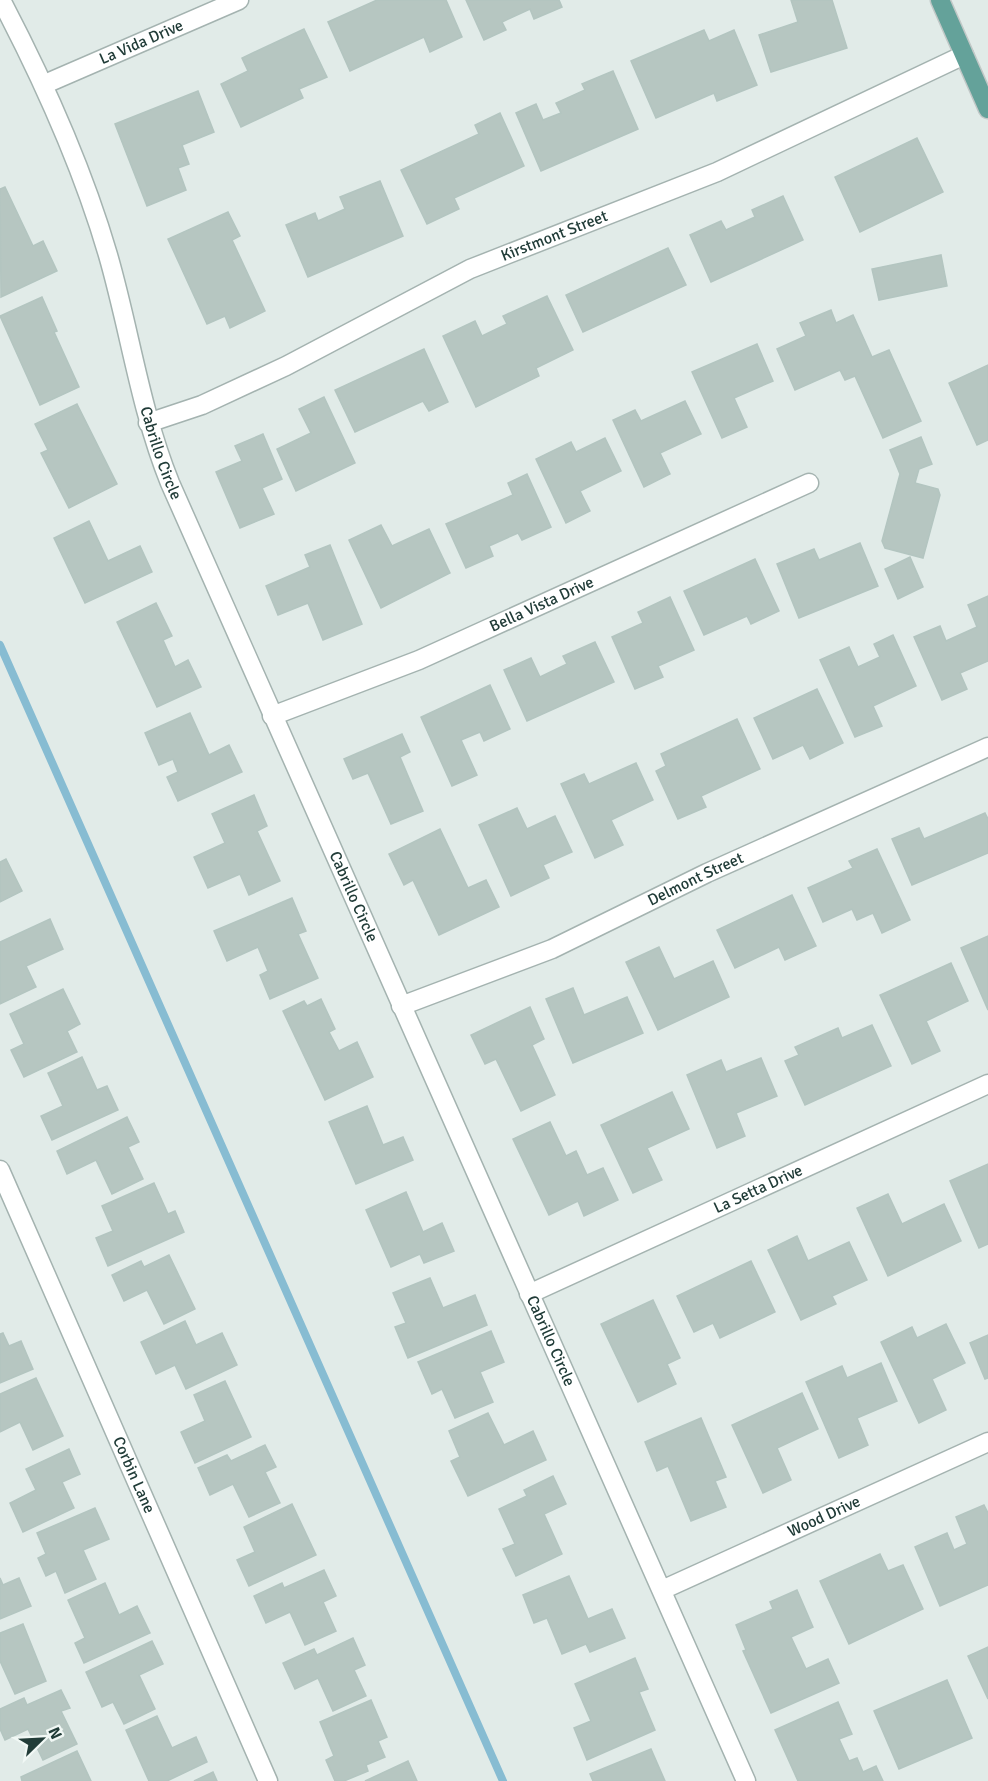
<svg xmlns="http://www.w3.org/2000/svg" width="988" height="1781" viewBox="0 0 988 1781" font-family="Signika,sans-serif">
<rect width="100%" height="100%" fill="#e1ebe8"/>
<g fill="none" stroke-linecap="round" stroke-linejoin="round">
<polyline stroke="#87bcd2" stroke-width="8" points="0,645 503,1781"/>
</g>
<g fill="#b6c6c1" stroke="#b3c5c0" stroke-width="1.5">
<polygon points="377,0 446,0 462,37 430,52 424,37 350,71 328,22"/>
<polygon points="466,0 559,0 562,7 534,19 530,9 502,22 506,30 484,40"/>
<polygon points="791,0 832,0 847,48 771,72 759,35 798,22"/>
<polygon points="304,29 327,77 299,89 303,98 241,127 221,84 248,71 242,58"/>
<polygon points="704,30 709,41 734,30 757,85 717,101 714,93 656,118 631,61"/>
<polygon points="613,71 638,129 541,171 516,113 536,104 543,120 561,113 556,103 585,90 582,84"/>
<polygon points="198,91 214,132 182,145 189,164 178,168 186,190 147,206 115,124"/>
<polygon points="500,113 524,166 454,198 459,209 427,224 401,170 479,134 475,125"/>
<polygon points="917,138 943,192 860,232 835,177"/>
<polygon points="380,181 403,236 308,277 286,225 315,213 318,221 345,209 340,197"/>
<polygon points="5,187 33,246 43,241 57,271 1,297 0,189"/>
<polygon points="783,196 803,240 711,282 690,235 721,221 726,230 755,217 752,210"/>
<polygon points="228,212 240,236 232,240 265,311 230,328 225,316 207,324 168,239"/>
<polygon points="668,248 686,285 583,332 566,295"/>
<polygon points="941,255 947,286 879,300 872,269"/>
<polygon points="547,296 573,350 536,368 539,376 476,407 443,336 475,321 482,336 507,324 503,316"/>
<polygon points="42,297 57,331 54,332 79,387 40,405 0,316"/>
<polygon points="831,310 836,323 853,315 872,357 889,350 921,421 883,438 855,376 845,380 840,370 795,390 777,349 806,336 800,323"/>
<polygon points="757,344 773,381 734,398 747,427 722,438 692,372"/>
<polygon points="424,349 448,402 429,411 423,401 355,432 335,390"/>
<polygon points="988,365 988,440 977,445 949,383"/>
<polygon points="324,397 355,463 296,491 277,449 311,433 299,409"/>
<polygon points="685,401 701,434 660,453 670,474 644,487 613,420 635,410 641,421"/>
<polygon points="77,404 117,484 69,508 41,453 48,450 35,424"/>
<polygon points="263,434 282,479 262,488 274,514 240,528 216,472 242,461 235,446"/>
<polygon points="921,437 932,464 919,469 915,483 938,489 940,495 923,558 885,548 882,541 900,474 890,450"/>
<polygon points="605,438 621,471 580,491 590,511 566,523 536,459 571,442 576,452"/>
<polygon points="527,474 551,527 522,540 518,533 489,546 493,556 466,568 446,524 513,495 508,483"/>
<polygon points="89,521 108,561 140,546 152,572 85,603 54,538"/>
<polygon points="381,525 392,546 429,529 450,573 381,608 349,540"/>
<polygon points="860,543 878,586 799,618 777,564 814,549 819,560"/>
<polygon points="330,545 362,624 323,640 308,603 278,615 266,586 310,567 305,555"/>
<polygon points="910,557 923,587 898,599 885,569"/>
<polygon points="755,559 779,611 751,624 747,616 704,635 684,591"/>
<polygon points="988,596 988,661 960,673 967,689 942,700 914,637 940,626 946,641 977,627 968,605"/>
<polygon points="670,597 694,650 658,666 663,677 635,689 612,637 643,623 638,612"/>
<polygon points="156,603 172,636 163,640 175,667 188,660 201,687 157,707 117,622"/>
<polygon points="893,635 916,686 873,706 882,726 855,737 820,660 849,647 858,667 880,657 874,644"/>
<polygon points="595,642 614,682 527,721 504,670 531,658 540,677 567,664 563,656"/>
<polygon points="490,685 510,729 484,741 480,732 461,740 477,775 452,786 421,717"/>
<polygon points="817,689 843,743 810,759 803,745 773,759 754,718"/>
<polygon points="190,713 209,755 229,745 242,772 178,801 167,777 178,772 173,759 159,765 145,733"/>
<polygon points="737,719 760,769 701,796 706,807 678,819 656,771 666,766 661,754"/>
<polygon points="402,734 410,752 400,757 423,811 391,824 368,773 353,779 344,759"/>
<polygon points="636,763 653,800 611,820 623,845 595,858 561,784 584,774 589,784"/>
<polygon points="254,795 267,826 257,831 280,881 249,895 240,874 208,888 194,857 225,843 212,814"/>
<polygon points="517,808 527,829 555,816 572,852 543,865 549,878 511,896 479,825"/>
<polygon points="985,813 988,819 988,853 912,885 892,839 919,828 924,839"/>
<polygon points="440,829 468,888 486,880 499,907 439,935 413,880 404,885 389,854"/>
<polygon points="877,849 910,920 882,933 873,913 857,920 852,909 823,922 808,888 853,868 849,861"/>
<polygon points="6,859 22,891 0,902 0,862"/>
<polygon points="792,895 816,946 785,960 779,947 735,968 717,930"/>
<polygon points="292,898 306,931 298,934 318,978 270,999 260,975 268,971 258,947 227,961 214,931"/>
<polygon points="50,919 63,949 26,966 36,987 0,1004 0,942"/>
<polygon points="988,936 988,1010 961,948"/>
<polygon points="659,947 674,979 713,961 729,997 658,1030 626,962"/>
<polygon points="951,963 968,1001 926,1021 940,1051 912,1064 880,995"/>
<polygon points="573,988 584,1015 627,997 643,1033 573,1063 546,999"/>
<polygon points="63,989 80,1024 67,1031 77,1052 24,1077 11,1050 24,1044 10,1014"/>
<polygon points="321,999 335,1029 329,1032 339,1051 357,1042 373,1077 325,1100 283,1011 304,1001 307,1006"/>
<polygon points="530,1007 544,1039 532,1045 555,1095 521,1111 496,1059 485,1064 471,1035"/>
<polygon points="872,1025 891,1066 805,1105 785,1061 799,1055 795,1047 838,1028 842,1038"/>
<polygon points="82,1057 97,1090 107,1086 118,1110 52,1140 41,1116 63,1106 48,1073"/>
<polygon points="761,1058 777,1096 736,1113 745,1136 717,1148 687,1075 721,1060 726,1072"/>
<polygon points="672,1092 689,1129 647,1148 662,1180 633,1193 601,1125"/>
<polygon points="367,1106 383,1145 403,1137 413,1160 356,1184 329,1122"/>
<polygon points="127,1117 139,1142 128,1147 143,1179 112,1194 96,1160 67,1174 57,1151"/>
<polygon points="550,1122 566,1156 576,1151 587,1175 603,1168 618,1200 584,1216 578,1201 549,1215 513,1139"/>
<polygon points="988,1164 988,1244 979,1248 950,1181"/>
<polygon points="154,1183 168,1214 175,1211 184,1232 108,1266 96,1238 113,1231 102,1206"/>
<polygon points="406,1192 423,1232 442,1223 454,1251 424,1263 420,1254 391,1267 366,1210"/>
<polygon points="888,1194 902,1224 944,1204 961,1241 888,1276 857,1208"/>
<polygon points="797,1236 808,1261 849,1242 867,1280 832,1296 836,1304 801,1320 768,1250"/>
<polygon points="169,1255 195,1309 164,1324 147,1290 124,1301 112,1275 141,1261 144,1267"/>
<polygon points="751,1261 775,1312 720,1338 713,1323 694,1332 677,1296"/>
<polygon points="430,1278 443,1308 475,1295 487,1325 408,1358 395,1327 406,1323 393,1293"/>
<polygon points="653,1300 680,1358 667,1364 676,1384 638,1402 601,1324"/>
<polygon points="185,1321 196,1345 222,1333 237,1365 186,1389 175,1365 156,1374 141,1342"/>
<polygon points="946,1324 965,1363 932,1379 946,1410 919,1423 881,1342 912,1327 917,1338"/>
<polygon points="491,1331 504,1362 480,1372 493,1402 455,1418 442,1389 432,1394 418,1362"/>
<polygon points="3,1333 9,1346 21,1341 33,1369 0,1383 0,1334"/>
<polygon points="988,1335 988,1378 985,1379 970,1343"/>
<polygon points="881,1363 897,1401 857,1418 868,1445 839,1458 806,1382 842,1366 847,1378"/>
<polygon points="36,1378 63,1436 33,1450 20,1422 0,1432 0,1394"/>
<polygon points="225,1381 251,1437 195,1463 181,1432 205,1421 194,1395"/>
<polygon points="802,1393 818,1429 777,1448 791,1480 763,1493 732,1425"/>
<polygon points="488,1413 504,1445 533,1431 546,1460 468,1496 451,1461 460,1457 449,1431"/>
<polygon points="701,1418 726,1477 715,1481 726,1507 691,1521 668,1466 657,1471 645,1442"/>
<polygon points="265,1445 276,1467 265,1472 280,1503 249,1517 233,1484 210,1495 198,1468 227,1455 231,1461"/>
<polygon points="69,1449 80,1474 62,1482 74,1508 23,1532 10,1503 36,1490 26,1469"/>
<polygon points="553,1476 566,1504 544,1514 562,1554 516,1576 503,1549 515,1544 499,1509 527,1496 524,1490"/>
<polygon points="292,1504 316,1555 249,1586 237,1560 255,1552 244,1527"/>
<polygon points="984,1505 988,1513 988,1585 940,1606 915,1547 947,1533 954,1550 967,1544 956,1517"/>
<polygon points="95,1508 109,1539 83,1550 96,1579 65,1593 56,1571 46,1576 38,1558 46,1554 37,1533"/>
<polygon points="880,1554 888,1571 903,1565 923,1609 849,1644 820,1581"/>
<polygon points="324,1570 336,1596 323,1602 336,1631 305,1645 290,1612 266,1623 254,1596 282,1583 284,1588"/>
<polygon points="569,1576 588,1619 612,1609 625,1638 590,1652 586,1644 562,1654 547,1618 534,1623 523,1595"/>
<polygon points="0,1578 3,1585 19,1578 31,1606 0,1619"/>
<polygon points="105,1583 119,1615 137,1606 150,1633 84,1663 75,1643 85,1638 68,1600"/>
<polygon points="797,1590 813,1627 791,1637 806,1669 828,1659 839,1683 771,1713 743,1651 746,1650 736,1625 773,1609 770,1602"/>
<polygon points="23,1624 46,1681 15,1694 0,1661 0,1633"/>
<polygon points="353,1638 365,1665 354,1670 366,1696 333,1711 318,1678 295,1689 283,1663 314,1649 317,1655"/>
<polygon points="152,1641 163,1664 139,1675 155,1709 124,1724 113,1702 102,1707 86,1672"/>
<polygon points="988,1647 988,1699 968,1656"/>
<polygon points="635,1658 648,1689 639,1692 655,1730 587,1760 574,1728 591,1721 575,1684"/>
<polygon points="947,1680 972,1738 899,1769 874,1711"/>
<polygon points="61,1690 70,1708 61,1711 77,1744 43,1760 28,1729 5,1740 0,1729 0,1709 24,1698 27,1705"/>
<polygon points="371,1700 387,1737 378,1741 385,1757 366,1765 368,1771 344,1781 335,1781 326,1760 334,1756 320,1722"/>
<polygon points="838,1702 852,1734 839,1739 849,1761 857,1758 863,1772 876,1766 883,1781 798,1781 775,1730"/>
<polygon points="157,1716 172,1748 196,1737 207,1762 167,1781 149,1781 126,1730"/>
<polygon points="651,1749 665,1781 593,1781 590,1774"/>
<polygon points="77,1751 91,1781 22,1781 21,1777"/>
<polygon points="408,1761 417,1781 365,1781"/>
<polygon points="213,1772 217,1781 194,1781"/>
</g>
<g fill="none" stroke-linecap="round" stroke-linejoin="round">
<defs>
<g id="minor">
<path id="s1" d="M1 0C44 82 82 166 108 255 130 331 140 409 170 483L746 1781"/>
<path id="s2" d="M45 84 239 0"/>
<path id="s3" d="M148 423 202 405 286 366 470 269 717 172 964 55"/>
<path id="s4" d="M272 716 419 660 809 483"/>
<path id="s5" d="M401 1006 552 949 707 873 988 747"/>
<path id="s6" d="M0 1170 268 1781"/>
<path id="s7" d="M529 1294 988 1084"/>
<path id="s8" d="M662 1590 988 1442"/>
</g>
<polyline id="major" points="940,0 988,109"/>
</defs>
<use href="#minor" stroke="#a4b3b0" stroke-width="21"/>
<use href="#major" stroke="#c1c8c7" stroke-width="21"/>
<use href="#minor" stroke="#fff" stroke-width="18"/>
<use href="#major" stroke="#64a29a" stroke-width="18"/>
</g>
<g text-anchor="middle" dominant-baseline="central" stroke-width="5" stroke-linejoin="round" paint-order="stroke">
<g font-size="16" fill="#213c38" stroke="#f1f8f5">
<text stroke="none"><textPath href="#s2" startOffset="105">La Vida Drive</textPath></text>
<text stroke="none"><textPath href="#s3" startOffset="448">Kirstmont Street</textPath></text>
<text stroke="none"><textPath href="#s1" startOffset="482">Cabrillo Circle</textPath></text>
<text stroke="none"><textPath href="#s4" startOffset="292">Bella Vista Drive</textPath></text>
<text stroke="none"><textPath href="#s5" startOffset="321">Delmont Street</textPath></text>
<text stroke="none"><textPath href="#s1" startOffset="966">Cabrillo Circle</textPath></text>
<text stroke="none"><textPath href="#s7" startOffset="252">La Setta Drive</textPath></text>
<text stroke="none"><textPath href="#s1" startOffset="1452">Cabrillo Circle</textPath></text>
<text stroke="none"><textPath href="#s6" startOffset="333">Corbin Lane</textPath></text>
<text stroke="none"><textPath href="#s8" startOffset="178">Wood Drive</textPath></text>
</g>
</g>
<g transform="translate(42 1739) rotate(66)" stroke="#f1f8f5" stroke-width="4.5" paint-order="stroke">
<path d="M0-4.5L10 22L0 15L-10 22Z" fill="#213c38"/>
<text y="-9" font-size="16" font-weight="bold" text-anchor="middle" fill="#213c38">N</text>
</g>
</svg>
